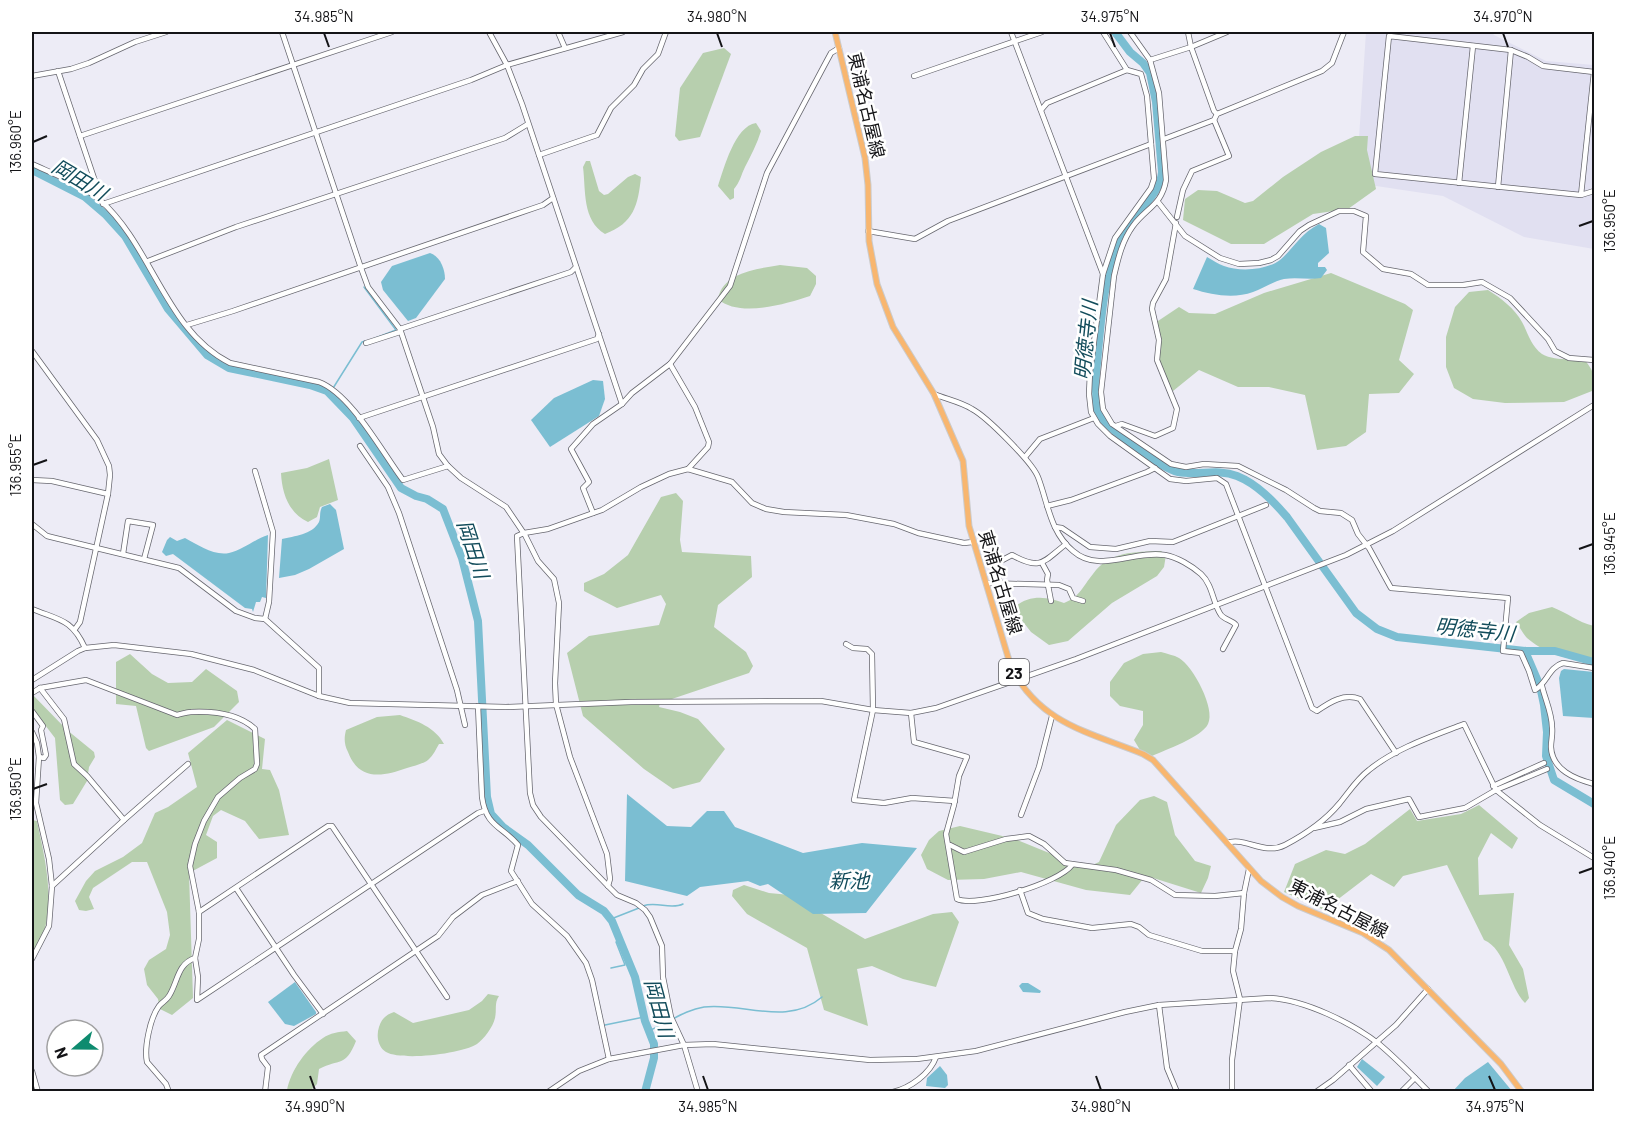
<svg xmlns="http://www.w3.org/2000/svg" width="1626" height="1123" viewBox="0 0 1626 1123" font-family="Barlow,'Noto Sans JP',sans-serif">
<rect width="100%" height="100%" fill="#edecf6"/>
<polygon fill="#e1e0f1" points="1366,32 1492,32 1494,35 1546,61 1594,65 1594,249 1524,237 1443,196 1356,183"/>
<g fill="#b7cfae">
<polygon points="724,48 731,54 700,137 679,141 675,136 680,88 703,53"/>
<path d="M756 123 761 131C757 144 751 155 745 167 741 175 740 182 734 189V198L730 200 718 186C724 168 735 126 756 123Z"/>
<polygon points="1355,136 1368,136 1367,150 1376,189 1348,209 1313,214 1264,244 1231,244 1183,220 1185,199 1198,190 1217,191 1245,203 1253,201 1283,177 1321,152"/>
<path d="M586 161H590L599 191 604 195 608 194 628 177 635 174 641 177C638 205 634 223 605 234 582 220 586 191 583 167Z"/>
<path d="M780 265 807 268 816 276V284L810 296C786 304 739 318 718 299 723 272 757 269 780 265Z"/>
<polygon points="1331,273 1405,304 1413,310 1399,360 1414,374 1399,393 1369,394 1366,432 1346,446 1317,450 1305,395 1269,387 1238,387 1199,370 1173,391 1155,357 1157,333 1155,323 1179,307 1189,313 1215,314 1264,293"/>
<path d="M1488 290C1501 298 1515 309 1522 322 1528 333 1531 346 1542 354 1554 361 1571 359 1584 359 1592 369 1598 378 1592 391L1564 402 1505 403 1473 399 1454 388 1446 367V337L1455 307 1469 292Z"/>
<path d="M329 459 338 500 320 507 317 517 308 522C289 513 282 494 281 473L307 468Z"/>
<polygon points="676,493 683,501 680,540 682,552 751,556 752,577 718,605 714,627 746,652 753,666 749,673 660,703 659,707 680,712 698,719 725,749 700,782 673,789 644,769 583,716 567,653 589,636 659,625 666,604 661,595 617,608 584,591 584,583 604,574 628,555 661,497"/>
<path d="M1161 551 1166 555 1164 567 1157 576 1112 603 1068 641 1049 645 1031 632 1013 609C1027 594 1047 596 1064 603 1080 597 1083 586 1093 574 1109 551 1135 552 1161 551Z"/>
<path d="M1552 607C1568 613 1577 622 1594 626V659C1572 663 1544 653 1527 638 1523 634 1520 627 1516 622L1529 613Z"/>
<path d="M1161 652C1167 654 1174 655 1179 658 1193 666 1216 709 1208 724 1202 737 1165 750 1152 756L1140 750 1134 740 1143 725V711L1120 706 1110 696V682L1124 663 1143 654Z"/>
<polygon points="130,654 152,674 168,683 192,682 206,669 237,691 239,702 214,727 149,751 146,748 136,706 116,704 116,662"/>
<polygon points="32,694 67,730 94,752 95,757 89,767 87,781 73,804 65,805 60,800 55,738 32,708"/>
<path d="M400 715C417 721 435 727 444 744H439C436 749 433 756 428 760 423 764 413 766 407 768 382 777 359 781 348 752 344 744 344 738 346 730L377 717Z"/>
<polygon points="227,720 265,739 262,769 270,770 279,790 289,835 259,839 245,821 221,810 213,816 206,835 217,842 217,858 189,873 193,998 172,1015 160,1009 158,999 147,985 144,969 149,960 166,949 170,935 167,912 147,862 132,862 93,888 89,897 94,909 86,911 79,910 75,901 86,881 95,871 123,857 142,843 155,813 168,807 197,787 188,753"/>
<polygon points="1154,796 1167,802 1175,835 1195,861 1211,866 1208,878 1201,893 1150,877 1143,879 1130,895 1086,890 1021,872 984,879 948,880 927,869 921,855 929,840 939,831 960,826 1015,839 1086,868 1099,862 1116,825 1140,800"/>
<path d="M1479 805 1518 838 1512 849 1491 833 1478 858 1479 895 1514 893 1509 945 1523 969 1529 998 1525 1003C1509 987 1506 949 1484 940L1447 865 1403 876 1394 887 1371 874 1324 910 1284 892 1295 864 1326 850 1345 854 1365 844 1410 809 1417 821 1461 814Z"/>
<path d="M32 820 37 821C44 855 53 889 46 924 44 934 36 945 32 954Z"/>
<polygon points="744,885 769,893 790,895 865,939 933,914 952,912 959,922 936,987 903,979 872,966 857,969 868,1026 824,1010 807,948 747,914 732,896 733,890"/>
<path d="M488 994 499 996C494 1003 497 1010 495 1018 493 1027 484 1039 477 1044 461 1054 402 1061 386 1052 378 1047 376 1036 379 1027 382 1018 386 1015 394 1012L413 1023 469 1010 482 1001Z"/>
<path d="M347 1031 356 1041C345 1068 340 1058 319 1069L317 1084 310 1091H290L287 1090C291 1070 306 1049 323 1038 330 1033 339 1032 347 1031Z"/>
</g>
<g fill="#7bbed2">
<path d="M1319 224 1326 228 1329 253 1318 263V267H1325L1327 270 1321 278C1309 280 1297 277 1284 279 1272 282 1264 288 1253 292 1234 299 1212 295 1193 289L1207 257C1213 260 1218 264 1224 266 1240 272 1267 270 1280 260 1295 247 1299 235 1319 224Z"/>
<path d="M430 253C440 256 445 269 445 279L416 318 408 321 383 290 381 282 392 266Z"/>
<polygon points="593,380 603,381 605,399 599,416 550,447 531,420 554,398"/>
<path d="M330 504 336 510 344 549 309 569 295 575 279 578 282 539C294 536 312 535 319 522 321 517 319 513 322 507Z"/>
<path d="M268 535 266 598 262 597 260 602H256L253 612 252 609 245 608 173 554 166 556 162 552 167 540 170 537 177 541 185 538C198 545 214 556 229 553 243 550 255 539 268 535Z"/>
<polygon points="1564,669 1594,672 1594,718 1563,716 1559,678 1561,671"/>
<polygon points="627,794 667,826 691,827 707,811 724,811 735,827 803,853 862,843 917,848 866,913 813,914 768,884 760,886 748,881 700,887 687,896 625,881"/>
<polygon points="295,982 316,1012 316,1014 294,1026 285,1024 268,1002"/>
<polygon points="1022,983 1028,983 1041,991 1040,993 1023,992 1019,986"/>
<polygon points="1362,1059 1385,1077 1377,1086 1357,1067"/>
<polygon points="1488,1062 1512,1091 1453,1091 1465,1078"/>
<polygon points="940,1066 947,1075 948,1085 945,1088 926,1086 927,1078"/>
</g>
<g fill="none" stroke-linecap="round" stroke-linejoin="round">
<g stroke="#7bbed2" stroke-width="1.5">
<polyline points="364,287 396,330 373,339"/>
<polyline points="330,393 362,342 365,341"/>
<path d="M643 906C656 901 671 910 683 904"/>
<polyline points="611,919 639,908"/>
<polyline points="611,968 625,965 616,942 621,940"/>
<polyline points="605,1025 644,1017"/>
<path d="M648 1031C667 1024 684 1010 704 1007 743 1002 787 1027 822 997"/>
</g>
<g stroke="#7bbed2" stroke-width="8">
<path d="M1115 32 1130 52 1143 63 1150 73 1156 102 1162 172C1160 198 1128 216 1118 242 1101 286 1100 338 1095 384 1098 393 1094 402 1098 412 1103 426 1162 469 1178 472 1198 476 1217 468 1237 476 1257 484 1273 501 1287 517L1356 613 1377 629 1397 637 1525 651H1555L1594 662"/>
<polyline points="32,170 85,197 106,215 125,236 168,309 207,355 229,368 310,385 327,391 353,418 401,488 416,496 427,499 443,509 462,558 478,621 487,797 491,814 503,827 528,845 578,895 604,911 612,921 635,977 645,1021 654,1044 654,1058 645,1092"/>
<polyline points="1525,651 1540,686 1544,705 1547,732 1546,756 1554,780 1594,804"/>
</g>
<defs>
<g id="minor">
<polyline points="282,32 361,268 368,287 400,329 433,427 439,454 448,466 461,478 506,507 525,535 538,561 554,579 559,603 555,683 556,704 570,757 607,854 610,879 608,886"/>
<polyline points="489,32 507,65 522,104 622,404"/>
<polyline points="558,32 565,48"/>
<polyline points="1011,32 1103,274"/>
<polyline points="1103,32 1127,70"/>
<path d="M1130 32 1150 60 1159 93 1166 180C1162 205 1146 208 1133 226 1122 241 1118 259 1114 276L1101 392 1103 409 1112 424 1171 464 1186 467 1204 464 1238 466 1286 490 1314 508 1320 511 1341 513 1352 520 1358 534 1369 548 1391 588 1508 598 1503 651 1521 653 1529 671 1535 690C1547 683 1549 667 1563 663L1594 668"/>
<polyline points="1188,32 1191,47 1214,111 1217,114"/>
<polyline points="1150,60 1191,47 1227,32"/>
<polyline points="58,71 100,196 100,200"/>
<polyline points="32,76 71,69 89,63 135,42 166,32"/>
<polyline points="914,76 1042,32"/>
<path d="M1041 110 1047 103 1127 70 1141 74 1147 96 1154 179 1151 188 1115 238 1103 274 1090 372 1089 394 1091 412 1098 424 1110 436 1170 479 1186 481 1217 478 1226 484 1312 708 1317 711C1330 702 1344 693 1360 699L1396 753"/>
<polyline points="80,136 392,32"/>
<polyline points="1164,139 1214,120 1217,114 1322,71 1332,63 1344,32"/>
<polyline points="539,155 597,135 611,108 634,85 643,69 658,54 666,32"/>
<path d="M32 164C54 174 81 184 100 200 153 247 165 330 230 363L319 382C351 394 382 452 403 480L448 466"/>
<polyline points="1459,183 1473,46"/>
<polyline points="1498,187 1511,50"/>
<polyline points="1581,195 1594,72 1543,66 1528,57 1511,50 1389,36 1375,174 1581,195 1594,191"/>
<polyline points="1158,202 1185,236 1220,258 1239,264 1259,263 1271,260 1278,256 1300,231 1309,225 1339,211 1354,211 1366,216 1363,252 1383,269 1411,274 1428,285 1463,285 1482,282 1510,298 1548,339 1555,351 1569,358 1594,360"/>
<polyline points="103,204 471,80 507,65 623,32"/>
<polyline points="1177,217 1183,190 1192,171 1229,156 1214,120"/>
<polyline points="868,231 915,239 948,221 1151,144"/>
<polyline points="148,261 236,227 505,138 528,124"/>
<polyline points="187,325 233,311 543,205 553,198"/>
<polyline points="400,329 571,272 576,267"/>
<polyline points="366,343 400,332"/>
<polyline points="32,351 97,440 109,466 110,475 108,494 80,622 75,629"/>
<polyline points="670,364 695,407 709,442 708,447 688,469"/>
<path d="M934 394C946 399 961 402 972 409 987 417 1032 462 1038 477 1048 503 1050 532 1073 551 1099 574 1133 550 1165 555 1177 557 1192 566 1201 574 1213 585 1213 604 1221 615 1225 620 1232 620 1236 625L1223 649"/>
<polyline points="359,418 597,339 599,334"/>
<polyline points="1116,426 1122,424 1155,436 1173,428 1177,409 1157,360 1159,340 1152,309 1153,303 1166,279 1176,223"/>
<polyline points="360,446 388,487 399,513 457,690 465,725"/>
<polyline points="1025,457 1040,439 1094,418"/>
<polyline points="32,480 52,481 108,494"/>
<polyline points="1047,506 1071,500 1147,472 1155,468"/>
<polyline points="593,513 583,488 589,482 571,449 593,424 622,404 632,393 670,364 730,286 767,173 824,66 831,53 839,48"/>
<polyline points="32,524 47,536 55,538 179,568 236,611 255,618 265,619 269,602 273,532 255,471"/>
<polyline points="1055,527 1062,528 1090,547 1116,549 1150,541 1173,542 1266,505"/>
<polyline points="123,554 128,521 153,525 144,559"/>
<polyline points="1042,563 1048,574 1047,580 1051,601"/>
<polyline points="986,583 1059,585 1069,589 1073,598 1083,601"/>
<path d="M1000 583 995 564 1012 555C1041 571 1043 562 1066 544"/>
<path d="M32 609C59 620 72 619 85 648"/>
<polyline points="265,619 319,668 319,696"/>
<polyline points="846,644 853,648 867,649 872,654 873,710 854,800 884,803 912,798 955,801"/>
<polyline points="32,680 78,651 85,648 114,645 191,654 254,670 319,696 350,703 506,707 631,702 821,701 873,710 911,713 936,708 1076,659 1346,555 1393,531 1594,405"/>
<path d="M1542 686C1545 699 1552 713 1552 727 1553 734 1551 740 1551 747 1552 770 1575 779 1594 784"/>
<polyline points="40,688 64,719 74,764 87,776 124,820 52,886"/>
<path d="M32 693 40 688 86 680 177 715C182 714 186 712 191 712 213 711 238 713 255 729L257 764 255 769 240 778 218 797 204 821 195 844 190 866 199 912V939L195 958 198 977 197 1000 478 813 484 811"/>
<path d="M478 706 482 797C486 827 502 826 518 845L511 871 532 904 567 936 586 963 592 980 609 1059"/>
<polyline points="32,711 43,726 41,730 46,755 44,758 39,757"/>
<path d="M911 713 914 742 967 757 959 776 954 805 946 834 957 899C977 908 1059 883 1072 865"/>
<polyline points="32,732 37,743 39,757 36,803 49,859 52,886 49,926 32,959"/>
<polyline points="1493,786 1544,763"/>
<polyline points="1021,815 1039,767 1052,716"/>
<polyline points="124,820 188,764"/>
<polyline points="1314,828 1340,822 1366,809 1409,799 1419,817 1465,808 1496,790 1547,769"/>
<path d="M1227 843C1244 836 1264 856 1285 845 1306 834 1324 822 1339 804 1349 792 1357 779 1369 770 1396 748 1433 736 1464 724L1496 790 1540 825 1594 858"/>
<polyline points="950,845 964,852 1006,839 1029,836 1044,844 1065,863 1116,870 1151,880 1175,895 1215,896 1244,893"/>
<polyline points="236,888 294,975 323,1014"/>
<polyline points="1020,890 1028,913 1043,919 1092,928 1131,924 1139,927 1149,935 1202,951 1235,951"/>
<polyline points="199,912 328,826 332,826 447,997"/>
<polyline points="1159,1005 1167,1068 1177,1092"/>
<polyline points="1349,1065 1372,1092"/>
<polyline points="32,1071 38,1092"/>
<path d="M169 1092 166 1084 147 1062C144 1048 150 1018 159 1006 162 1002 166 1001 169 996 178 982 177 964 195 958"/>
<polyline points="265,1092 268,1067 262,1059 261,1055 438,936 453,917 482,895 518,881"/>
<path d="M548 1092 579 1071 609 1059 684 1045 713 1044 870 1060 917 1059 976 1051 1125 1012 1159 1005 1270 998C1305 1000 1352 1023 1379 1044 1397 1059 1413 1076 1429 1092"/>
<polyline points="698,1092 684,1045 671,1017 663,977 662,946 650,917 645,910 636,903 617,895 608,886 541,817 533,805 530,793 517,536 524,533 548,529 602,510 641,487 669,474 688,469 732,482 752,503 766,509 784,512 846,515 894,524 918,533 964,543 973,542"/>
<path d="M893 1092C910 1088 930 1074 936 1057"/>
<polyline points="1232,1092 1232,1060 1240,999 1233,971 1235,951 1241,929 1244,893 1249,869"/>
<polyline points="1316,1092 1333,1080 1396,1025 1428,989"/>
<polyline points="1401,1092 1415,1078"/>
</g>
<path id="major" d="M835 32 865 158 868 185 869 241 877 284 893 327 934 394 963 461 969 526 1011 667C1040 724 1089 732 1143 754L1153 760 1261 881 1282 897 1298 906 1363 933 1389 950 1501 1064 1522 1092"/>
</defs>
<use href="#minor" stroke="#67676f" stroke-width="6"/>
<use href="#major" stroke="#cbcbcc" stroke-width="7"/>
<use href="#minor" stroke="#fff" stroke-width="4.5"/>
<use href="#major" stroke="#f8b66f" stroke-width="5"/>
</g>
<path fill="none" stroke="#141417" stroke-width="2" d="M324 33 329 47M717 33 722 47M1110 33 1115 47M1503 33 1508 47M33 142 47 136M1579 226 1593 221M33 465 47 460M1579 549 1593 544M33 789 47 784M1579 873 1593 868M310 1076 315 1090M703 1076 708 1090M1096 1076 1101 1090M1489 1076 1495 1090"/>
<g text-anchor="middle" dominant-baseline="central" stroke-width="5" stroke-linejoin="round" paint-order="stroke">
<rect fill="#fff" stroke="#5a5a5d" stroke-width="1.5" x="999" y="659" width="30" height="26" rx="4.5"/>
<g font-size="16" font-weight="bold" fill="#141417">
<text x="1014" y="672">23</text>
</g>
<g font-size="18" fill="#141417" stroke="#fff">
<text transform="translate(867 105) rotate(77)">東浦名古屋線</text>
<text transform="translate(1001 582) rotate(73)">東浦名古屋線</text>
<text transform="translate(1339 908) rotate(27)">東浦名古屋線</text>
</g>
<g font-size="20" font-style="italic" fill="#124c5b" stroke="#fff">
<text transform="translate(80 179) rotate(31)">岡田川</text>
<text transform="translate(1085 340) rotate(-84)">明徳寺川</text>
<text transform="translate(474 549) rotate(72)">岡田川</text>
<text transform="translate(1475 629) rotate(6)">明徳寺川</text>
<text x="849" y="880">新池</text>
<text transform="translate(660 1008) rotate(75)">岡田川</text>
</g>
</g>
<rect width="1626" height="1123" fill="none" stroke="#ffffff" stroke-width="66"/>
<g transform="translate(75 1048) rotate(250)"><circle r="28" fill="#ffffff" stroke="#a1a1a2" stroke-width="1.5"/>
<path d="M0-4.5L10 22L0 15L-10 22Z" fill="#0e8b6f"/>
<text y="-9" font-size="16" font-weight="bold" text-anchor="middle" fill="#141417">N</text>
</g>
<rect x="33" y="33" width="1560" height="1057" fill="none" stroke="#141417" stroke-width="2"/>
<g font-size="15" text-anchor="middle" fill="#141417">
<text x="324" y="22">34.985°N</text>
<text x="717" y="22">34.980°N</text>
<text x="1110" y="22">34.975°N</text>
<text x="1503" y="22">34.970°N</text>
<text transform="translate(16 142) rotate(-90)" y="5">136.960°E</text>
<text transform="translate(1610 221) rotate(-90)" y="5">136.950°E</text>
<text transform="translate(16 465) rotate(-90)" y="5">136.955°E</text>
<text transform="translate(1610 544) rotate(-90)" y="5">136.945°E</text>
<text transform="translate(16 789) rotate(-90)" y="5">136.950°E</text>
<text transform="translate(1610 868) rotate(-90)" y="5">136.940°E</text>
<text x="315" y="1112">34.990°N</text>
<text x="708" y="1112">34.985°N</text>
<text x="1101" y="1112">34.980°N</text>
<text x="1495" y="1112">34.975°N</text>
</g>
</svg>
